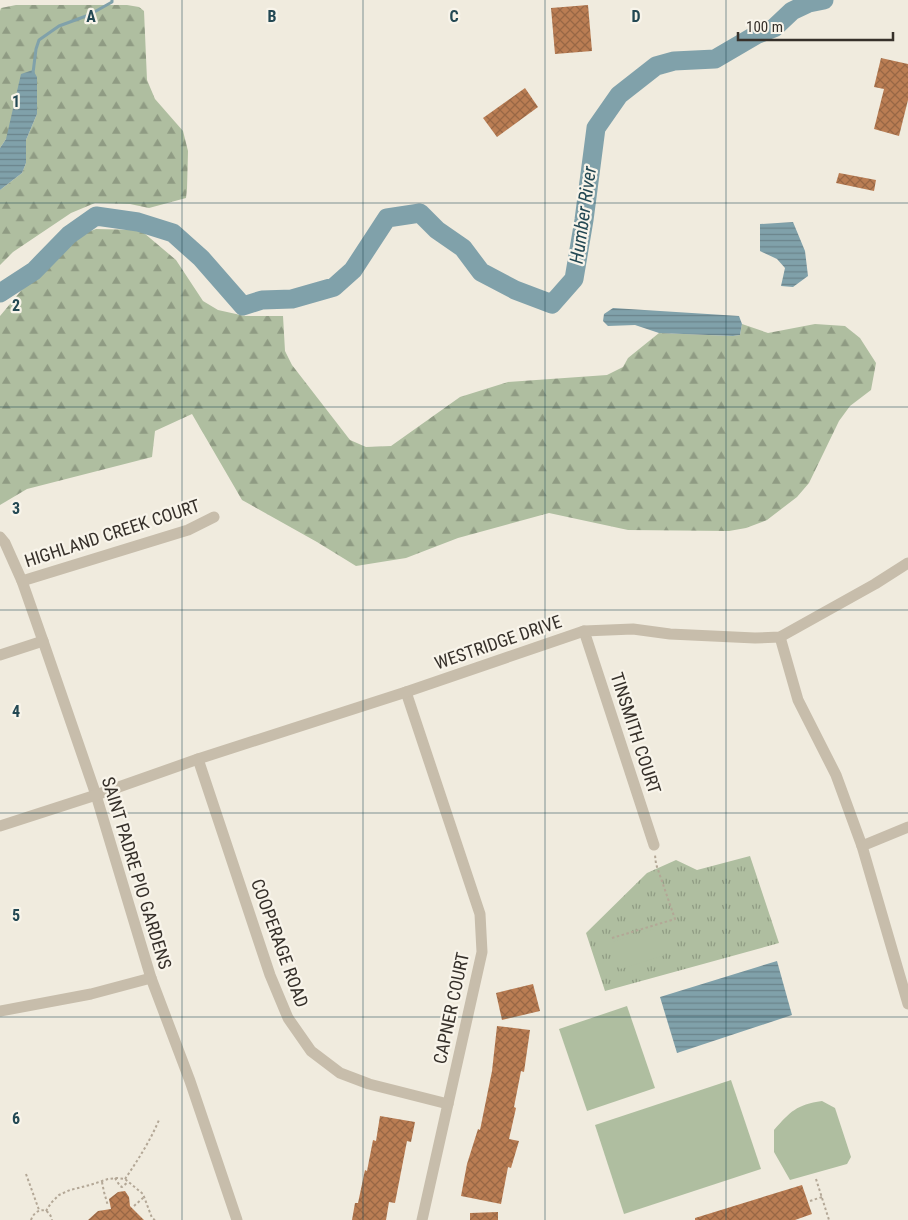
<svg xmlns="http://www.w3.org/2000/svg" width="908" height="1220" viewBox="0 0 908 1220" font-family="'Roboto Condensed',sans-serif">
<defs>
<pattern id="grass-tufts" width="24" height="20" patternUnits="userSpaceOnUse" patternTransform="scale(1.25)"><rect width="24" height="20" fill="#afbea0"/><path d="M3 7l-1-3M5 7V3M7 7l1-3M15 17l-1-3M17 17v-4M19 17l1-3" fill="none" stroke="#8f9b83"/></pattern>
<pattern id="forest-firs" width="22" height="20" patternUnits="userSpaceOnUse" patternTransform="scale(1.25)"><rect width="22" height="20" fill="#afbea0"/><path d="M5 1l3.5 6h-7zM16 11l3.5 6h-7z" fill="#8f9b83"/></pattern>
<pattern id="water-rules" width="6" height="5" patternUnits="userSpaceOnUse" patternTransform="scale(1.25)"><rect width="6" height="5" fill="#80a1aa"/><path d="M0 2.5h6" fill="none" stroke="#6a848b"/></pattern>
<pattern id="building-cross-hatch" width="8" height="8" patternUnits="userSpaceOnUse" patternTransform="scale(1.25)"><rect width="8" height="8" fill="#ba7d53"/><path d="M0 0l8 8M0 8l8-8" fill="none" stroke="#986745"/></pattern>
</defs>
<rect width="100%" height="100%" fill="#f0ebde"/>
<polygon fill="url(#grass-tufts)" points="750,856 779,943 605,991 586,933 647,873 676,860 697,870"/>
<g fill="url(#forest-firs)">
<polygon points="16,5 127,5 139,7 144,11 147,80 155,99 183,131 188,151 187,189 186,198 149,208 130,204 95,203 71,213 13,252 0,265 0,190 22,173 26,163 26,140 37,114 6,139 0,148 0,11 1,8"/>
<polygon points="96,229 139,230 144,233 176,260 203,301 218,310 245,316 283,316 285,351 292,365 350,440 366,447 391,446 460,397 508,382 607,375 623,367 628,358 659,333 733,336 740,335 742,324 768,333 815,324 845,326 860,338 876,363 871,390 850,406 839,421 809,483 797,497 767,520 746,528 729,531 628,530 549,513 458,538 406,558 356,566 317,542 242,500 192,414 155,431 152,457 27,489 0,505 0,316 45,262 77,236"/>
</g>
<g fill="#afbea0">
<polygon points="654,929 663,956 620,969 611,942"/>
<polygon points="627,1006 655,1088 587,1111 559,1029"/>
<polygon points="731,1080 761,1169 624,1214 595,1125"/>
<path d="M822 1101 835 1108 851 1157 847 1164 790 1180 774 1152V1130C791 1111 796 1105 822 1101Z"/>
</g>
<g fill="url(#water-rules)">
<polygon points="33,70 37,77 37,114 26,140 26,163 22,173 0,190 0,148 6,139 21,74"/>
<polygon points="793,222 805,251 808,276 793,287 781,286 785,268 777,259 760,251 760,224"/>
<polygon points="613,308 739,316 742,324 740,335 733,336 659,333 635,325 608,326 603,321 604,314"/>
<polygon points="777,961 792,1015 677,1053 660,997"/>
</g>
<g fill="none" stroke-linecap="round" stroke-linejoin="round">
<polyline stroke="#80a1aa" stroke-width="3" points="33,73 36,49 39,40 59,26 89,15 112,2 112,0"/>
<polyline stroke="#80a1aa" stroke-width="19" points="0,293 34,271 69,235 96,216 138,222 173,233 201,258 243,306 262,300 292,299 334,287 353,270 387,218 420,213 437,230 463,248 481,272 515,290 552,304 574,279 584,220 596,128 619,95 656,66 674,61 715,59 756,35 774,28 792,11 809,3 824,0"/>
</g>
<g fill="url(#building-cross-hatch)">
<polygon points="588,5 592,51 555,54 551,8"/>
<polygon points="881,58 908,64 908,100 899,136 874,129 884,89 874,87"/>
<polygon points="525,88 538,107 497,137 483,118"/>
<polygon points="839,173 876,180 874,191 836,183"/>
<polygon points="533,984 540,1011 502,1020 496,993"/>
<polygon points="497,1026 530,1030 524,1072 521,1071 514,1107 516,1108 509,1139 519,1141 511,1168 508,1167 501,1204 461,1196 467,1164 478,1129 480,1130 492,1071"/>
<polygon points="380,1116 415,1122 411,1142 407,1141 395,1203 389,1202 386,1220 352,1220 355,1203 358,1203 365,1170 367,1171 373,1140 376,1141"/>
<polygon points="802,1185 812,1214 795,1220 695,1220 695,1218"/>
<polygon points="125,1191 129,1197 130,1206 144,1220 88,1220 98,1211 111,1209 109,1199 118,1192"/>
<polygon points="498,1212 498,1220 470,1220 470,1213"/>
</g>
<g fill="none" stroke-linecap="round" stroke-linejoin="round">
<g stroke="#b3a796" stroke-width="2" stroke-dasharray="2.5 2.5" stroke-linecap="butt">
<polyline points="612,938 675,919 656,864 655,855"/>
<polyline points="26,1174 39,1210"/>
<polyline points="115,1178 120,1186 122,1187 128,1182"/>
<path d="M125 1179C138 1160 150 1141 159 1120"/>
<polyline points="816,1179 829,1220"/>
<polyline points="102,1182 104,1192 108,1206"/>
<polyline points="810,1201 822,1197"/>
<polyline points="134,1206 144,1197"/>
<polyline points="46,1211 51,1203 59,1195 70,1190 90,1185 108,1179 117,1178 125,1179 143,1194 152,1218 155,1220"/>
<path d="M31 1220C35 1208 49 1206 52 1220"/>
</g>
<g stroke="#c7bdab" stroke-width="11">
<polyline points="0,537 5,543 22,581 43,641 96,795 151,978 190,1081 237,1220"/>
<polyline points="22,581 188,530 214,517"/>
<polyline points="584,631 654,845"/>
<polyline points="780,637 798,700 836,775 862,846 908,1004"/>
<polyline points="0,655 43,641"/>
<polyline points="406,692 480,914 482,952 422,1220"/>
<polyline points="198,759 270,975 288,1018 311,1051 340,1073 369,1084 448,1104"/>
<polyline points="0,826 96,795 198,759 406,692 584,631 633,629 670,634 755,638 780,637 875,584 908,563"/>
<polyline points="862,846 908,827"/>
<polyline points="0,1011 91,994 151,978"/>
</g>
</g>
<path fill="none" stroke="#234853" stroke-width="1" stroke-opacity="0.55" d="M182 0V1220M363 0V1220M545 0V1220M726 0V1220M0 203H908M0 407H908M0 610H908M0 813H908M0 1017H908"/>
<g text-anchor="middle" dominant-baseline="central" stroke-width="4.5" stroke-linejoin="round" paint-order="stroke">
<g font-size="18" fill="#36302a" stroke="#f8f4ea">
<text transform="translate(112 533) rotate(-18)">HIGHLAND CREEK COURT</text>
<text transform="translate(498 642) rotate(-19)">WESTRIDGE DRIVE</text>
<text transform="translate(636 733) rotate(72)">TINSMITH COURT</text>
<text transform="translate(137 873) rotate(73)">SAINT PADRE PIO GARDENS</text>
<text transform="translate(280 943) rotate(70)">COOPERAGE ROAD</text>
<text transform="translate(451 1008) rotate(-78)">CAPNER COURT</text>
</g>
<g font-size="19" font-style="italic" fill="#234853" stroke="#f8f4ea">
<text transform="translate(583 215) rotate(-82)">Humber River</text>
</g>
</g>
<g font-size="16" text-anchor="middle" font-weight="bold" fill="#234853" stroke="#f8f4ea" stroke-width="4.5" stroke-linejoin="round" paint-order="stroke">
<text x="91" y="22">A</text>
<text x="272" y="22">B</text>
<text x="454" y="22">C</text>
<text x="636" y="22">D</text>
<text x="16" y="107">1</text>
<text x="16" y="311">2</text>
<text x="16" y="514">3</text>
<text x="16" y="717">4</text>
<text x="16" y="921">5</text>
<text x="16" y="1124">6</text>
</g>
<path d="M738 32v8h155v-8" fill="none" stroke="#36302a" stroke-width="2.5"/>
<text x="746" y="32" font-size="15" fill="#36302a" stroke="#f8f4ea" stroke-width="4" paint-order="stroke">100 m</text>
</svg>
